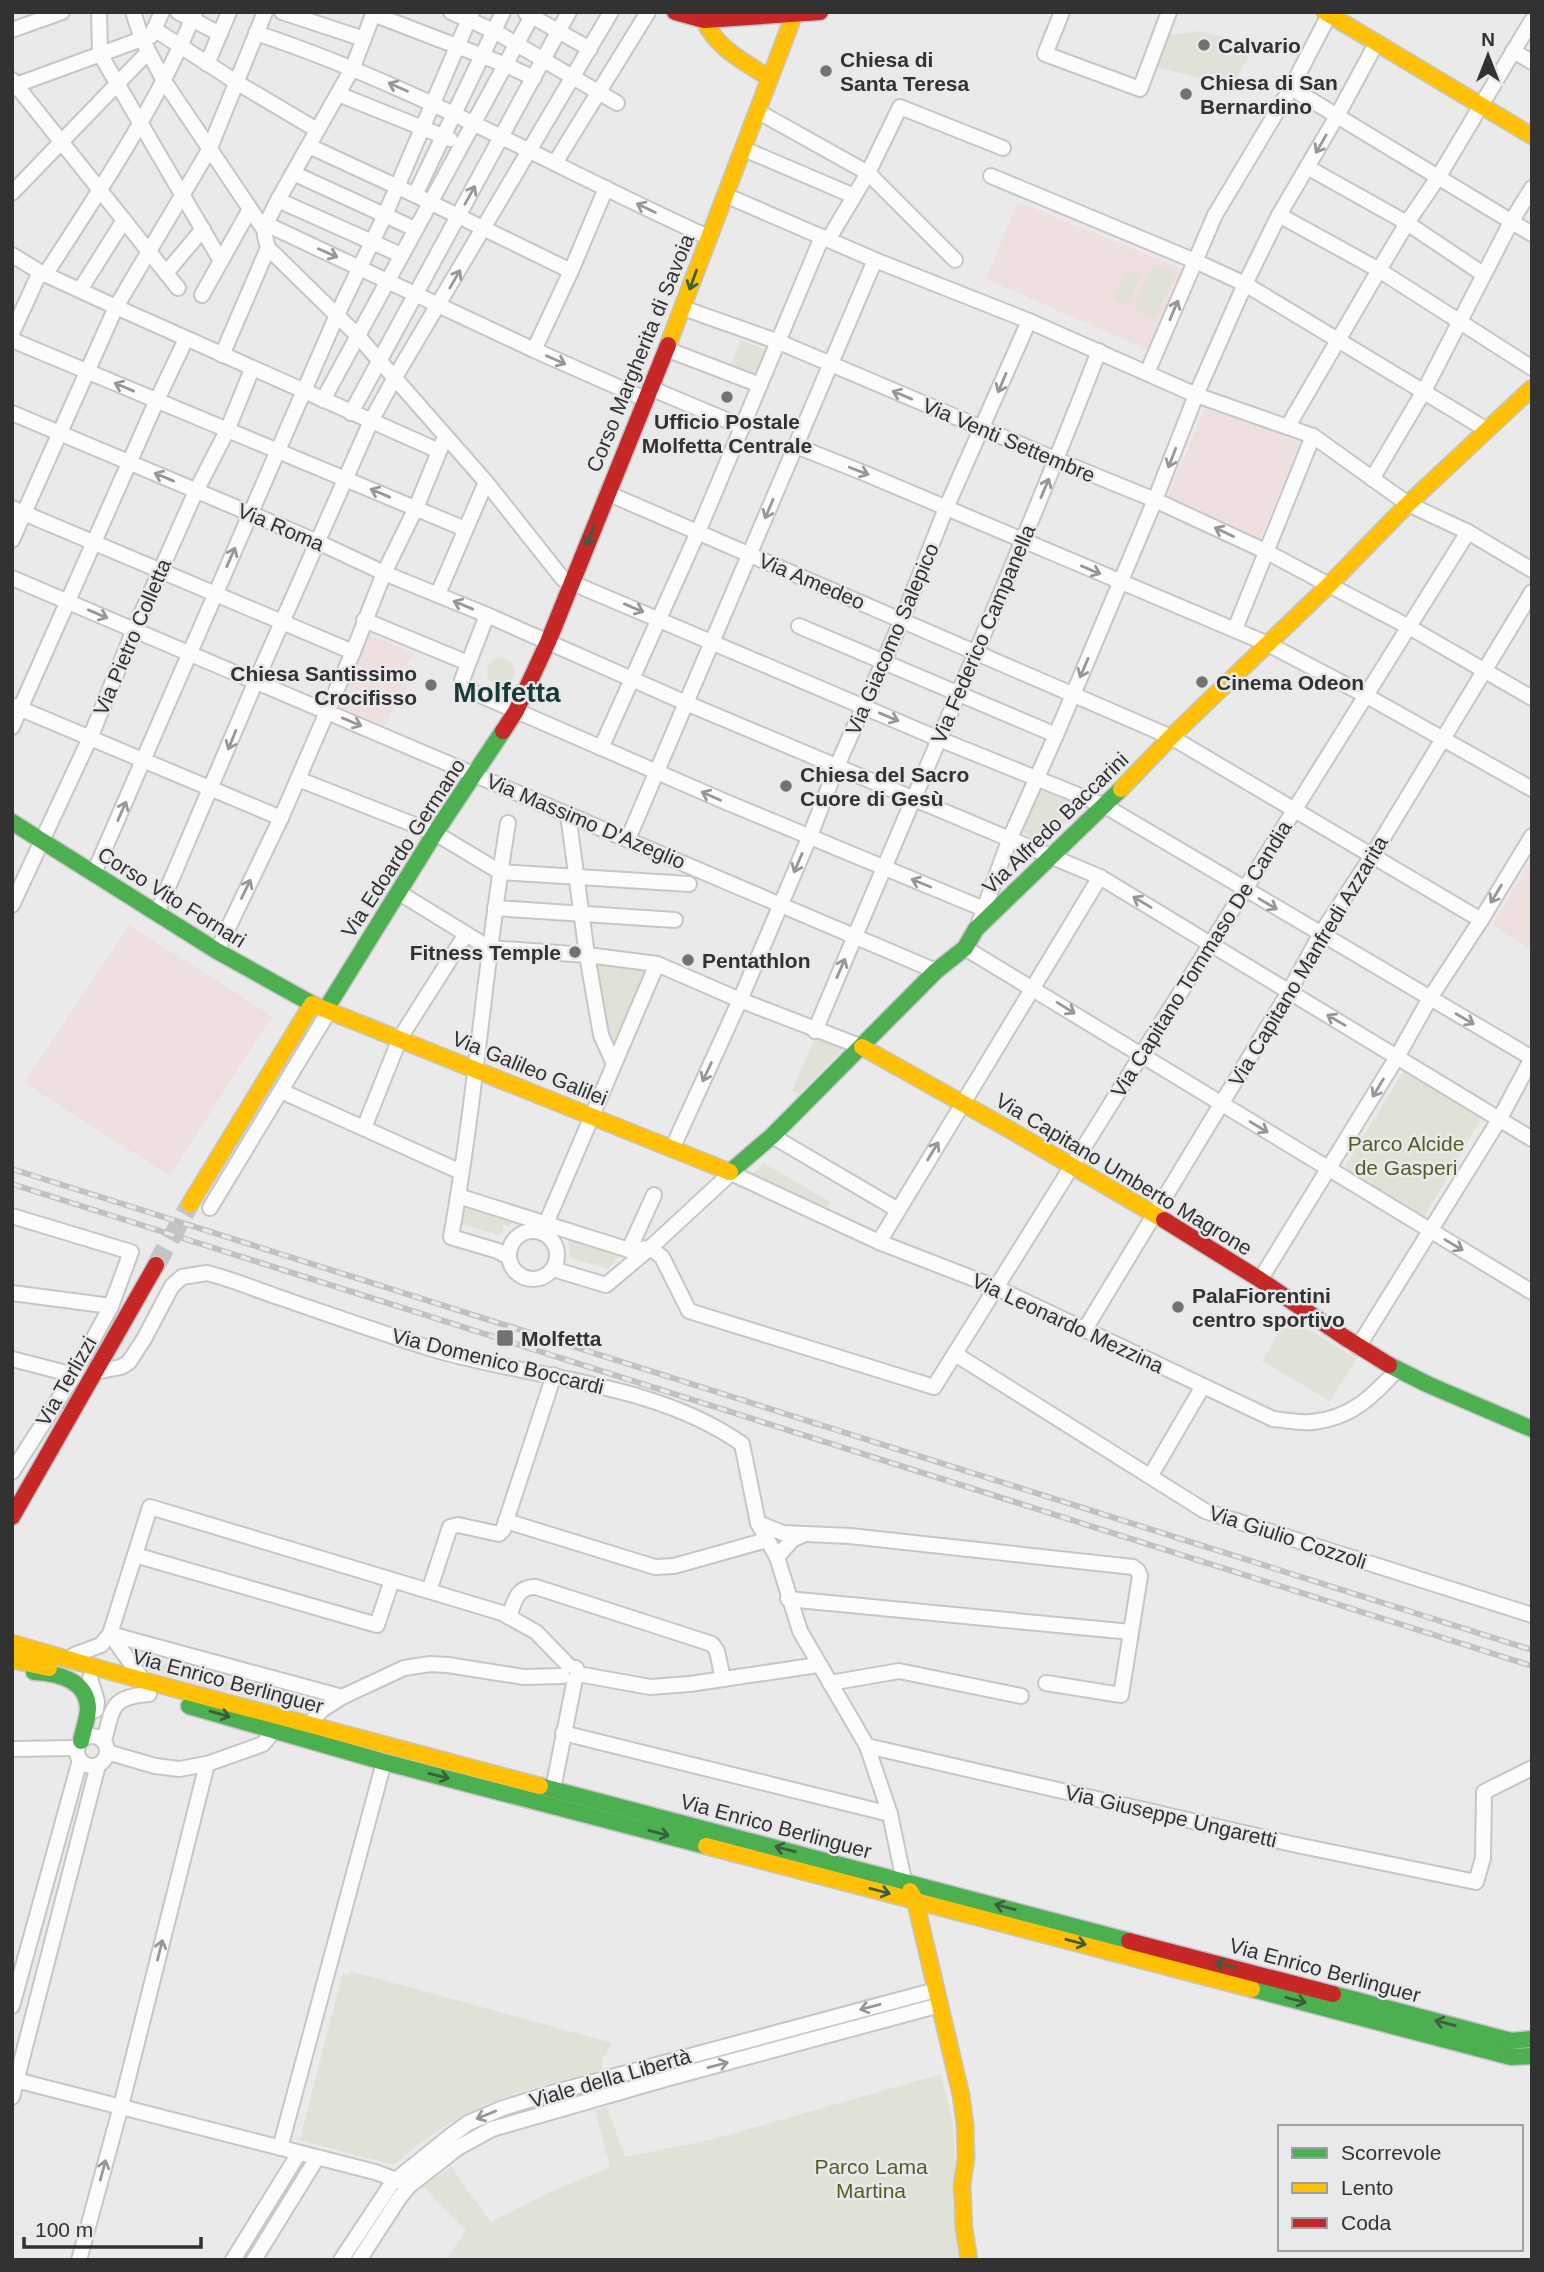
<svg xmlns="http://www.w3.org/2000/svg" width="1544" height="2272" viewBox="0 0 1544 2272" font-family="Arial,sans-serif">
<rect width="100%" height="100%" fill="#eaeaeb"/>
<g fill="#efe0df">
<polygon points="1018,202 1182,269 1148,350 986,279"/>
<polygon points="1207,403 1300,443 1260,538 1167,498"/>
<polygon points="364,633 413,653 408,663 406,709 394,707 383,729 332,708"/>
<polygon points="1532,859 1532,951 1492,925"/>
<polygon points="129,925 272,1016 170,1176 24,1083"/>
</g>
<g fill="#e1e2d7">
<polygon points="1198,31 1256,45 1231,86 1156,67 1167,36"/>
<polygon points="1153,264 1176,274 1155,318 1133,308"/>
<polygon points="1126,270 1141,276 1129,305 1114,299"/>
<polygon points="741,340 768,351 756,381 729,370"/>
<circle cx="501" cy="672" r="14"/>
<polygon points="1039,788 1075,803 1080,808 1045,843 1023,833"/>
<polygon points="592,958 646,966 615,1047 609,1044"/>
<polygon points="815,1038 843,1049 800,1093 792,1091"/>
<polygon points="1404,1070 1482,1117 1423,1219 1343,1170"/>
<polygon points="763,1163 831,1202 827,1207 750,1176"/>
<polygon points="466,1207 513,1223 508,1227 504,1224 502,1227 504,1230 499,1235 461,1224"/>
<polygon points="568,1239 621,1255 608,1269 570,1258"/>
<polygon points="1288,1317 1357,1359 1330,1401 1262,1361"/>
<polygon points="135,1655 296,1703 300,1706 299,1711 149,1671"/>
<path d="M350 1971 613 2043 602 2059V2070C561 2081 517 2090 479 2108 447 2122 420 2142 394 2165L300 2140 342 1974 349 1975Z"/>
<polygon points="941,2074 953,2123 955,2161 952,2200 961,2260 445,2260 466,2231 423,2186 451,2167 491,2222 550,2192 610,2167 595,2110 607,2107 625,2157 710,2140"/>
</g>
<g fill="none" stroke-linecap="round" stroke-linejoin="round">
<polyline stroke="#c5c5c6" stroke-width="19" stroke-dasharray="19 10" stroke-linecap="butt" points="156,1265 190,1204"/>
<defs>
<g id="street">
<polyline points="99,12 100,54 221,261"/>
<polyline points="133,12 142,39 164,81 265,231"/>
<polyline points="178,12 220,34"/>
<polyline points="282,12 364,39"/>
<polyline points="374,12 353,67 278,200 266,224 265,236 268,248 357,335 486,482 563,579 939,739 1105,806 1532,1058 1499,1120 1358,1347"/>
<polyline points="451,12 494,31 617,103"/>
<polyline points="1062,12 1045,54 1140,89 1169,12"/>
<polyline points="526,13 590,49"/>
<polyline points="373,14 506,65 534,78"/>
<polyline points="154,29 236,82 317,130"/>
<polyline points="12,30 62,12"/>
<path d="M256 33C414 85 558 169 708 237"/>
<polyline points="151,36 162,12"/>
<polyline points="1513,51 1532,62"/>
<polyline points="207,64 229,12"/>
<polyline points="12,80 178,288"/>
<polyline points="1291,88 1532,234"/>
<polyline points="12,89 16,85 142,39"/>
<polyline points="338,94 450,139"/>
<polyline points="757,111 868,173 955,260"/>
<polyline points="309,146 415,195 571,271"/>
<polyline points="744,149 854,196"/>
<polyline points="555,163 648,12"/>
<polyline points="1307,167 1407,223 1483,274"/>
<polyline points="293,173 415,229"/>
<polyline points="991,176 1195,261 1245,284 1487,430"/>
<polyline points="12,193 148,52"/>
<polyline points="415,195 503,12"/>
<polyline points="725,195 875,260 1029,321 1196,395 1313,436 1408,504 1468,532 1532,570"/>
<polyline points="278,200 401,255"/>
<polyline points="1279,215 1379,270 1532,368"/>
<polyline points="266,224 534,350 645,399"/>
<polyline points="828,240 868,173 900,107 1003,148"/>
<polyline points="12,255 40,272 116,307 439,451"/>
<polyline points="166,273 203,229"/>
<path d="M45 275C100 190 157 106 195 12"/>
<polyline points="80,290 124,220"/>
<polyline points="202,295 250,209"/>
<polyline points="683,308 779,342 1057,460 1155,500 1265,551 1329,585 1409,627 1532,698"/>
<polyline points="12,333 40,272"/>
<polyline points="12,340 465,529"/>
<polyline points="666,349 760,385"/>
<polyline points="534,350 571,271 606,188"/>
<polyline points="222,355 268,248"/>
<polyline points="1147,373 1215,215 1291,88 1329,15"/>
<polyline points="650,388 743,427"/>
<polyline points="323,400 534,12"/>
<polyline points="12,413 318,542 384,573 487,615 686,703 1100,877 1532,1139"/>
<polyline points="351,413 569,12"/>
<polyline points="1288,426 1379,270 1407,223 1439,176 1532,20"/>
<polyline points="796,446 864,473 1268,644 1365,695 1532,789"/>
<polyline points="1372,479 1424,391 1511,222 1532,188"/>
<polyline points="607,493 1171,737 1481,920"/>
<polyline points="12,508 353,652"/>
<polyline points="12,540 116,307 209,150 265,12"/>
<polyline points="12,578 936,971"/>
<polyline points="438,594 486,482"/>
<polyline points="487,615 462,680 462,686 466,689 726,802 984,909"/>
<polyline points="364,620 468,663"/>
<polyline points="799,626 1056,735"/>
<polyline points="1235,629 1313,436"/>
<polyline points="14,706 281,818"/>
<polyline points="12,727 157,400 186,339"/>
<polyline points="601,748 698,532 822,237"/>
<polyline points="298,779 435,833 500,872 689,884"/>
<polyline points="568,814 587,955 601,1035 614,1064"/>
<path d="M508 823C485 960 476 1100 451 1237L498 1251 509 1257"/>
<polyline points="628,839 875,260"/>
<polyline points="94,873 337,315 385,215 472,12"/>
<polyline points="398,892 489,948 587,955 657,964 740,1000 862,1047"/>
<polyline points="12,905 90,738 134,630 196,491 227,431 252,369"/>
<polyline points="495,908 675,920"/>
<polyline points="157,913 256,681 371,421 394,379 611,12"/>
<polyline points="979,923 1010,838 1056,735 1155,500 1196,395 1245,284 1279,215 1337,116 1377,42"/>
<polyline points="965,948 1532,1292"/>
<polyline points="217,951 281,818 353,652 384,573 416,508 445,437"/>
<path d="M815 1031C910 804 1010 580 1099 351"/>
<polyline points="281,1091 461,1172"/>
<polyline points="364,1128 400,1038 466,934"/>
<polyline points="772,1136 898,1210"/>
<polyline points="672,1149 740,1000 810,836 837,766 902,620 946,508 1029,321"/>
<polyline points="458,1196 629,1250 650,1248"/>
<polyline points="210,1208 329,1011"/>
<polyline points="12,1216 131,1252 111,1306 74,1375 12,1472"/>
<circle cx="533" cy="1255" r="24"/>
<polyline points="542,1233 657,964"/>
<polyline points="879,1242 1100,877"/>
<polyline points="650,1248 662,1257 689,1311 934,1387 1468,532"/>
<polyline points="629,1250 654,1195"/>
<path d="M553 1269 606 1285 650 1248 731 1173 879 1242 995 1287 1273 1419C1285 1420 1299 1423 1311 1422 1350 1419 1372 1397 1397 1370"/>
<polyline points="1260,1280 1397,1057 1430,998 1481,920 1532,836"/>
<polyline points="12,1293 111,1306"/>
<polyline points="1085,1329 1289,992 1320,935 1372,856 1532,592"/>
<polyline points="955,1354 1205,1511 1532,1615"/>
<polyline points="12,1359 74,1375"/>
<path d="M95 1372 121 1367 129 1362 144 1339 172 1286 182 1277 207 1273C231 1279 255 1289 278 1297 328 1314 378 1332 429 1348 530 1379 653 1381 742 1444L758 1523 777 1557 800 1631 867 1746 890 1814 904 1881"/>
<polyline points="1151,1475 1203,1386"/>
<polyline points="506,1521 655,1567 674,1566 767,1540"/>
<polyline points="758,1523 783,1533 850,1536 1133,1567 1138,1571 1140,1576 1121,1695 1046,1683"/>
<polyline points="135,1555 377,1625 392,1580"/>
<polyline points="777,1557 792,1540 803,1535"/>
<polyline points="429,1591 450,1527 458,1525 499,1534 503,1530 554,1375"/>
<polyline points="788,1599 1131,1632"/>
<path d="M509 1617C514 1602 517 1586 536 1587L712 1644 717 1651 723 1679"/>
<polyline points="110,1634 342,1697"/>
<polyline points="110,1634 143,1680"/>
<polyline points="74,1655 101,1645 110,1634 150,1507 502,1613 536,1632 568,1665"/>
<polyline points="578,1674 650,1687 690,1684 818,1665"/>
<polyline points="90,1678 97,1701 96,1710"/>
<polyline points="830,1683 899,1671 1021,1696"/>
<polyline points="309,1724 322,1710 342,1697 404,1668 430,1664 448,1665 524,1677 563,1676"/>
<polyline points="563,1733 890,1814"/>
<circle cx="92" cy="1751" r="15"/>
<path d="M104 1741C113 1708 110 1697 149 1694"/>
<polyline points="867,1746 1292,1844 1476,1882 1483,1858 1484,1792 1532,1768"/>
<polyline points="12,1749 77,1748"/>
<polyline points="107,1752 155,1766 179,1769 207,1764 263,1744 275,1730"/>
<polyline points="553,1789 575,1679 578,1674 576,1668"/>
<polyline points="12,2006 80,1760"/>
<polyline points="12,2079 375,2172 402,2182"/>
<polyline points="12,2097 98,1765"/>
<polyline points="280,2148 384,1762"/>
<polyline points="79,2260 121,2106 207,1764"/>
<polyline points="233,2260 299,2153"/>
<polyline points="254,2260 317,2158"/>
<polyline points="341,2260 392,2183 449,2137 468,2123 503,2108 552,2093 936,1990"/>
<polyline points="359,2260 400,2197 409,2186 459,2147 492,2129 669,2078 940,2005"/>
</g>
<g id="fast">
<polyline points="12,822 217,951 314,1005"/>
<polyline points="326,1009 435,833 503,731"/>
<polyline points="730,1172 772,1136 936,971 965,948 976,929 1121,789"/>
<polyline points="1389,1365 1429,1385 1532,1429"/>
<path d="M34 1672C57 1673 87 1680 88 1708 88 1719 83 1730 81 1741"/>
<polyline points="189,1706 384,1762 706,1846"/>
<polyline points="540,1786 1129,1941"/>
<polyline points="1252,1989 1511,2057 1532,2056"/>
<polyline points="1333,1994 1511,2041 1532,2039"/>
</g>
<g id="slow">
<polyline points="1325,12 1532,136"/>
<path d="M704 20C716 48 745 62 769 78"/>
<polyline points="668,345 794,15"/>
<polyline points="1121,789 1171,737 1329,585 1408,504 1532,388"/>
<polyline points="314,1005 730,1172"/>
<polyline points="862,1047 1012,1131 1164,1220"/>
<polyline points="190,1204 312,1004"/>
<polyline points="12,1643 112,1672 540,1786"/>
<polyline points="12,1660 49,1668"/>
<polyline points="706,1846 1252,1989"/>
<polyline points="910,1891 915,1900 961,2095 965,2124 966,2158 962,2185 964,2228 969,2260"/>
</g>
<g id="jam">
<polyline points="675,12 704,20 820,12"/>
<polyline points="503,731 516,711 548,642 668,345"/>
<polyline points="1164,1220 1259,1279 1344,1337 1389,1365"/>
<polyline points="12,1517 156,1265"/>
<polyline points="1129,1941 1333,1994"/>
</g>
</defs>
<use href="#street" stroke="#c6c6c7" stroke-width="18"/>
<use href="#fast" stroke="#c6c6c7" stroke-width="19"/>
<use href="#slow" stroke="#c6c6c7" stroke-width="19"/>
<use href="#jam" stroke="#c6c6c7" stroke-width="19"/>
<use href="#street" stroke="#fcfcfc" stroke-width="14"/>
<use href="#fast" stroke="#4caf50" stroke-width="16"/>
<use href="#slow" stroke="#ffc107" stroke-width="16"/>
<use href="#jam" stroke="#c62828" stroke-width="16"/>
<defs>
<g id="rail">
<polyline points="12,1169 1532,1650"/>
<polyline points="12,1184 1532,1666"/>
</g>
</defs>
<use href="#rail" stroke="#c1c1c2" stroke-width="6"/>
<use href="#rail" stroke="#e9e9ec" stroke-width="3.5" stroke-dasharray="10" stroke-linecap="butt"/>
</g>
<defs><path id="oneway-shaft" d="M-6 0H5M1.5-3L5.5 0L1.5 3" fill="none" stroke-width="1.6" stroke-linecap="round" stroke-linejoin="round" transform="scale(1.75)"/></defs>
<g stroke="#979798">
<use href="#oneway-shaft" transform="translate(398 87) rotate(-156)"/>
<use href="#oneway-shaft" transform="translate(1321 144) rotate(120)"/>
<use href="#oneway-shaft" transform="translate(470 195) rotate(-61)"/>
<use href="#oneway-shaft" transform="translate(646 208) rotate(-154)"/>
<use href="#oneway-shaft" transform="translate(328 253) rotate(24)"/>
<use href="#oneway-shaft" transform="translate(455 279) rotate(-60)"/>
<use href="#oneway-shaft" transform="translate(1174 310) rotate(-67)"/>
<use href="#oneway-shaft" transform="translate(556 360) rotate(24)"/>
<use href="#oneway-shaft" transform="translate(1002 383) rotate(113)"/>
<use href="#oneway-shaft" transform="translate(124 387) rotate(-157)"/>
<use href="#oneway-shaft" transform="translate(902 395) rotate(-157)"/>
<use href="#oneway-shaft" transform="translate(1172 458) rotate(111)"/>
<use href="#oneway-shaft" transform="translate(859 471) rotate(21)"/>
<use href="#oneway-shaft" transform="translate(164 477) rotate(-157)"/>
<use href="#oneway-shaft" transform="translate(1045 488) rotate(-67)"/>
<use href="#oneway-shaft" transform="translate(380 493) rotate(-157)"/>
<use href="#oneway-shaft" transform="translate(769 509) rotate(113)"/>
<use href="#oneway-shaft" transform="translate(1224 532) rotate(-155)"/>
<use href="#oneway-shaft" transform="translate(231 557) rotate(-66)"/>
<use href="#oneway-shaft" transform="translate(1091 570) rotate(23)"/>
<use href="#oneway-shaft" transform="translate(463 605) rotate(-157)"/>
<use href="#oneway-shaft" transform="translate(634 608) rotate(23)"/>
<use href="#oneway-shaft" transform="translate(98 614) rotate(23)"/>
<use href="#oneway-shaft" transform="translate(1084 668) rotate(113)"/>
<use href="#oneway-shaft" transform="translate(889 717) rotate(23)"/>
<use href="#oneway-shaft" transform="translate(352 722) rotate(23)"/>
<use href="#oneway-shaft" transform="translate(232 740) rotate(112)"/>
<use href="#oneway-shaft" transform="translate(711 796) rotate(-156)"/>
<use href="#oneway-shaft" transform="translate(122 811) rotate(-66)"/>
<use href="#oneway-shaft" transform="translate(798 863) rotate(113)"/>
<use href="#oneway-shaft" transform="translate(921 883) rotate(-158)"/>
<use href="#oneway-shaft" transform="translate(246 889) rotate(-64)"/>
<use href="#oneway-shaft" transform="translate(1496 894) rotate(121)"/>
<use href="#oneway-shaft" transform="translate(1142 902) rotate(-149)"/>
<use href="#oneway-shaft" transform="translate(1268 904) rotate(31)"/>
<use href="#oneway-shaft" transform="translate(841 968) rotate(-67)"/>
<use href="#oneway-shaft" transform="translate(1066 1008) rotate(32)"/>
<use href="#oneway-shaft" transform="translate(1465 1019) rotate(30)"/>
<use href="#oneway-shaft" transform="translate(1336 1020) rotate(-149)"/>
<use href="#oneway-shaft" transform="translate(707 1072) rotate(115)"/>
<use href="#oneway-shaft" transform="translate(1378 1088) rotate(121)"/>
<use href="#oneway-shaft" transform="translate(1259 1127) rotate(31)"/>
<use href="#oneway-shaft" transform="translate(933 1151) rotate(-59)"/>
<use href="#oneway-shaft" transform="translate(1454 1245) rotate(31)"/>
<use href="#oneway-shaft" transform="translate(160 1950) rotate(-76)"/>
<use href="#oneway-shaft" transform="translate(870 2007) rotate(165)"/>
<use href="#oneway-shaft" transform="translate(718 2065) rotate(-15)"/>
<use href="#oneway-shaft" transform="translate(486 2115) rotate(158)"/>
<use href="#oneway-shaft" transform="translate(103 2170) rotate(-75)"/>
</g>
<g stroke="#3b5e3d">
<use href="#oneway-shaft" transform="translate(693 280) rotate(110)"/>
<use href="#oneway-shaft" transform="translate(590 536) rotate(112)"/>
<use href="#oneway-shaft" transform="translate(220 1714) rotate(16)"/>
<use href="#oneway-shaft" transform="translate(439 1776) rotate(14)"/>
<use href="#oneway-shaft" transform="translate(659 1833) rotate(15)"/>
<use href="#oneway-shaft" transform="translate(785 1849) rotate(-165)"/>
<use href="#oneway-shaft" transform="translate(880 1891) rotate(15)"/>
<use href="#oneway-shaft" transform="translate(1005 1907) rotate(-165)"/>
<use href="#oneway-shaft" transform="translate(1076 1942) rotate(15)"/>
<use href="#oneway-shaft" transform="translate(1225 1965) rotate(-165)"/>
<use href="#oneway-shaft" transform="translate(1296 2000) rotate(15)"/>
<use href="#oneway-shaft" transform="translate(1445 2023) rotate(-165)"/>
</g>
<g fill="#727273" stroke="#e9e9ec" stroke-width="2.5">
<circle cx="1204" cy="45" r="7"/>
<circle cx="826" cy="71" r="7"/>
<circle cx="1186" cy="94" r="7"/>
<circle cx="727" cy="397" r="7"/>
<circle cx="1202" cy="682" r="7"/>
<circle cx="431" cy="685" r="7"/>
<circle cx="786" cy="786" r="7"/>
<circle cx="575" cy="952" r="7"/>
<circle cx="688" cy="960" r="7"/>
<circle cx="1178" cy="1307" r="7"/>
<rect x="496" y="1329" width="18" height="18" rx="3.5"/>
</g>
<g text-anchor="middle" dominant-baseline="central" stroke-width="5" stroke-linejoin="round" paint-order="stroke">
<g font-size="21" font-weight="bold" fill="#323233" stroke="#e9e9ec" text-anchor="start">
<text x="1218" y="45">Calvario</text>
<text x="840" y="59">Chiesa di<tspan x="840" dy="24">Santa Teresa</tspan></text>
<text x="1200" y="82">Chiesa di San<tspan x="1200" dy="24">Bernardino</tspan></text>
<text x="727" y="421" text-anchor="middle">Ufficio Postale<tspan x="727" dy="24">Molfetta Centrale</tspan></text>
<text x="417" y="673" text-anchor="end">Chiesa Santissimo<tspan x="417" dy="24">Crocifisso</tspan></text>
<text x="1216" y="682">Cinema Odeon</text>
<text x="800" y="774">Chiesa del Sacro<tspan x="800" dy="24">Cuore di Gesù</tspan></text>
<text x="561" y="952" text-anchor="end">Fitness Temple</text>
<text x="702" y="960">Pentathlon</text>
<text x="1192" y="1295">PalaFiorentini<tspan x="1192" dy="24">centro sportivo</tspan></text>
<text x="521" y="1338">Molfetta</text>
</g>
<g font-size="21" fill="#323233" stroke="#e9e9ec">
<text transform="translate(640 353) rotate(-68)">Corso Margherita di Savoia</text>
<text transform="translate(1009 440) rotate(23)">Via Venti Settembre</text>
<text transform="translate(281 527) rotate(23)">Via Roma</text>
<text transform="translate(812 581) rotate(23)">Via Amedeo</text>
<text transform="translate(983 634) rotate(-67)">Via Federico Campanella</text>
<text transform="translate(132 637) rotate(-67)">Via Pietro Colletta</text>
<text transform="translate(892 639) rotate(-67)">Via Giacomo Salepico</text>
<text transform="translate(586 821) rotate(23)">Via Massimo D'Azeglio</text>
<text transform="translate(1055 823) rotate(-44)">Via Alfredo Baccarini</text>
<text transform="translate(403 848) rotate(-57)">Via Edoardo Germano</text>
<text transform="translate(172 897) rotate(32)">Corso Vito Fornari</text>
<text transform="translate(1201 959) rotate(-58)">Via Capitano Tommaso De Candia</text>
<text transform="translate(1308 961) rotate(-59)">Via Capitano Manfredi Azzarita</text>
<text transform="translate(530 1068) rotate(22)">Via Galileo Galilei</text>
<text transform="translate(1124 1174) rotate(31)">Via Capitano Umberto Magrone</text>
<text transform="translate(1068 1323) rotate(25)">Via Leonardo Mezzina</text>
<text transform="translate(498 1361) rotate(14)">Via Domenico Boccardi</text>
<text transform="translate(66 1381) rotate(-60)">Via Terlizzi</text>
<text transform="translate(1288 1537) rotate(18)">Via Giulio Cozzoli</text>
<text transform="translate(228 1681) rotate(15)">Via Enrico Berlinguer</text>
<text transform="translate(1171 1816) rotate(13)">Via Giuseppe Ungaretti</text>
<text transform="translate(776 1826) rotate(15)">Via Enrico Berlinguer</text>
<text transform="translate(1325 1970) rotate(15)">Via Enrico Berlinguer</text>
<text transform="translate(610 2078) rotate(-16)">Viale della Libertà</text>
</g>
<g font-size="21" fill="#585c24" stroke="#e9e9ec">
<text x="1406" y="1143">Parco Alcide<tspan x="1406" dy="24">de Gasperi</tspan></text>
<text x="871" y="2166">Parco Lama<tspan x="871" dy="24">Martina</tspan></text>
</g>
<g font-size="28" font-weight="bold" fill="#183935" stroke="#e9e9ec">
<text x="507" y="692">Molfetta</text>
</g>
</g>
<rect width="1544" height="2272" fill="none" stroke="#323233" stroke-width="28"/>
<rect x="1278" y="2125" width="245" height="126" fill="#e9e9ec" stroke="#a0a0a2" stroke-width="2"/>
<rect x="1292" y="2148" width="35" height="10" fill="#4caf50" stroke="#a0a0a2" stroke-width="2"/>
<text x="1341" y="2160" font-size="21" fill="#323233">Scorrevole</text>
<rect x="1292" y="2183" width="35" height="10" fill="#ffc107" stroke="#a0a0a2" stroke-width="2"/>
<text x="1341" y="2195" font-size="21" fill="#323233">Lento</text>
<rect x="1292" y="2218" width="35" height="10" fill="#c62828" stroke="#a0a0a2" stroke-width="2"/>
<text x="1341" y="2230" font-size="21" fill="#323233">Coda</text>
<g transform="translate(1488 56)" stroke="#e9e9ec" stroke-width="5" paint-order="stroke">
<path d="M0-5L12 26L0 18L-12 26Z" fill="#323233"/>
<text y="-10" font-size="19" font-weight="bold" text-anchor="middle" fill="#323233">N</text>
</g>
<path d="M24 2237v10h177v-10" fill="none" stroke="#323233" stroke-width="3.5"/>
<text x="35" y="2237" font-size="21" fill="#323233" stroke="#e9e9ec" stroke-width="5" paint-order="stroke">100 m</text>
</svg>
